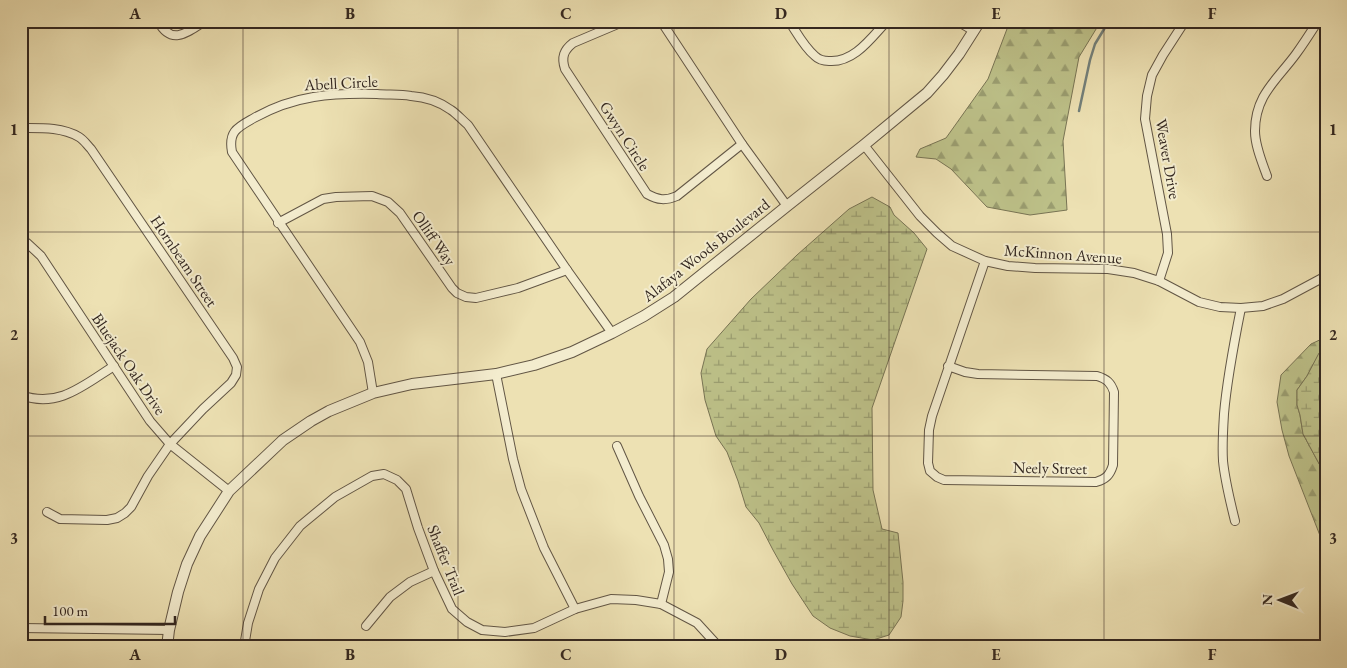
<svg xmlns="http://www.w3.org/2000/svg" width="1347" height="668" viewBox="0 0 1347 668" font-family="'EB Garamond',serif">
<defs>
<pattern id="forest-firs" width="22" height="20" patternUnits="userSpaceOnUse" patternTransform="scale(1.25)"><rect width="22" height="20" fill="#bdc189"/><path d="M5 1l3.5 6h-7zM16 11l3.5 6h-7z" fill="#9a9d70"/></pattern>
<pattern id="wetland-marsh" width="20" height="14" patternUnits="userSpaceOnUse" patternTransform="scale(1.25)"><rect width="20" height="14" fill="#bdc189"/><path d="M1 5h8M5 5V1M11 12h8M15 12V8" fill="none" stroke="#9a9d70"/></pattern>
</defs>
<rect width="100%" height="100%" fill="#ede1b3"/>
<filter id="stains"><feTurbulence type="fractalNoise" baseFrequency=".004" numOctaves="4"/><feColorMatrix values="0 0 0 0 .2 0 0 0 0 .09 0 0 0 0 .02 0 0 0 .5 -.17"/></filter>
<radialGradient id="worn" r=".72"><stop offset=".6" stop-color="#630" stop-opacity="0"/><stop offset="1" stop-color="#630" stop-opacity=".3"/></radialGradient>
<g fill="url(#forest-firs)" stroke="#787454">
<polygon points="1010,21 1101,21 1079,57 1063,141 1067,210 1030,215 987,207 951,169 936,159 916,157 920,149 946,138 988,79"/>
<polygon points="1326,337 1326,350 1319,354 1307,376 1297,390 1297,405 1300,415 1303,434 1323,471 1326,480 1326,551 1289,456 1282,430 1277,402 1281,375 1311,344"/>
</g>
<g fill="url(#wetland-marsh)" stroke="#787454">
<polygon points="872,197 890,207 894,215 914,233 927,249 872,408 873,490 882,529 898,533 903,582 903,601 901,617 889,635 873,640 850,636 830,628 813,616 792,584 773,550 759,523 746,507 738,481 727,452 716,436 705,400 701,373 707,349 751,299 797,255 849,209"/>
<polygon points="1326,350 1326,480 1323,471 1303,434 1300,415 1297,405 1297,390 1307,376 1319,353"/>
</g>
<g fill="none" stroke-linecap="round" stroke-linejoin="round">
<polyline stroke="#73807b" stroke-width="2.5" points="1079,111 1090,60 1095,44 1109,21"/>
<defs>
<g id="minor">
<path d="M158 21C171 46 187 33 205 21"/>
<path d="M625 21 573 43C564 50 561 57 565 69L647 194C658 200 665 201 677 196L742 144"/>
<polyline points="661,21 742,144 787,206"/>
<path d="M789 21C797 33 804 47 815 56 818 59 824 61 829 61 854 63 871 38 887 21"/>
<polyline points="957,21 974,31"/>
<path d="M21 128C41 128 62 127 79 137 84 140 87 145 91 149L233 358 237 367 236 375 231 383 203 409 170 444 148 476 131 507 125 513 117 518 107 520 60 519 47 512"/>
<polyline points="864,145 920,216 937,233 952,246 985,261 1008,266 1035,268 1108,269 1134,273 1159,281 1199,302 1220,307 1241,308 1263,306 1283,299 1326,276"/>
<path d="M1267 176C1262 162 1255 146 1255 131 1255 95 1277 80 1296 54 1304 43 1311 32 1318 21"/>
<polyline points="278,223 323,199 336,197 372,196 388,202 400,213 452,288 457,293 466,297 476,298 518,288 567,270"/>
<polyline points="21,240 27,243 41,256 150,421 170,444 229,491"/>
<polyline points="1159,281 1168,253 1167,234 1145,119 1147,96 1152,75 1163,55 1185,21"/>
<path d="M948 366 965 372 978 374 1097 376C1107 379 1111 383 1114 392L1113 465C1110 475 1106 479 1096 482L944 480 937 477 930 471 928 463 929 430 932 416 985 261"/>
<polyline points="496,374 513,459 521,489 544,548 575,609"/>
<path d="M373 393 368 362 360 342 232 152C228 131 238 127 254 118 295 95 331 93 377 94 388 95 400 94 411 96 425 97 440 102 451 110 457 114 462 120 468 125L567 270 612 333"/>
<path d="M21 395C58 409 84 385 114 366"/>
<polyline points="617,446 639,496 664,545 668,559 669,572 661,604"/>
<path d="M1235 521C1230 501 1225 481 1223 461 1222 445 1223 430 1224 414 1227 378 1234 343 1241 308"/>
<polyline points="366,626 390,597 410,582 434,571"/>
<polyline points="21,628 169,630"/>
<polyline points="244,647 248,623 259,589 275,558 300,526 335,497 372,476 384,474 397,480 406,489 418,528 434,571 452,609 467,622 482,630 505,632 534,628 575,609 611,599 636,600 661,604 697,623 719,647"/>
</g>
<polyline id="tertiary" points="167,647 169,630 178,592 187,564 200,536 229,491 283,440 311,421 329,411 373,393 412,384 496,374 534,365 572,352 612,333 644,316 674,297 787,206 864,145 927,93 943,75 959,54 980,21"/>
</defs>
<use href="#minor" stroke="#625645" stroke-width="10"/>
<use href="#tertiary" stroke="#625645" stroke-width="12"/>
<use href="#minor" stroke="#f3ecce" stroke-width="8"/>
<use href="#tertiary" stroke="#f3ecce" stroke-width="10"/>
</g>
<path fill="none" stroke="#332720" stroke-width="1" stroke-opacity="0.55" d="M243 21V647M458 21V647M674 21V647M889 21V647M1104 21V647M21 232H1326M21 436H1326"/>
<g text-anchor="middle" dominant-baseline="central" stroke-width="4" stroke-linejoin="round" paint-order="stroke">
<g font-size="16" fill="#332720" stroke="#f3ecce">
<text transform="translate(341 83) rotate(-3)">Abell Circle</text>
<text transform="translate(625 136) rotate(57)">Gwyn Circle</text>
<text transform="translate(1168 159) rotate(80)">Weaver Drive</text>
<text transform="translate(434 238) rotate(55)">Olliff Way</text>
<text transform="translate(706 250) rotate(-38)">Alafaya Woods Boulevard</text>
<text transform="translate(1063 254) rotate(4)">McKinnon Avenue</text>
<text transform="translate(184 261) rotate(56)">Hornbeam Street</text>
<text transform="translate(129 364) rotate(56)">Bluejack Oak Drive</text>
<text transform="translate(1050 468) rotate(1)">Neely Street</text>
<text transform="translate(446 560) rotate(68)">Shaffer Trail</text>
</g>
</g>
<rect width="1347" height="668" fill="none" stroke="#ede1b3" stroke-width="55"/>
<g transform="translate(1280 600) rotate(271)" stroke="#f3ecce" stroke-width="4" paint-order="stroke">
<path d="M0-4L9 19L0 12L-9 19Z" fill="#332720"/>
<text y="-8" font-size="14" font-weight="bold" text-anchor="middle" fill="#332720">N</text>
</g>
<path d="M45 616v8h130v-8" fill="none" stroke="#332720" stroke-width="2.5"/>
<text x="52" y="616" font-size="15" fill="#332720" stroke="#f3ecce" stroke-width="4" paint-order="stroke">100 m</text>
<rect x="28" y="28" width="1292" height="612" fill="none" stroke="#332720" stroke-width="2"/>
<g font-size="16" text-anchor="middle" font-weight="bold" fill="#332720">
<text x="135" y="19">A</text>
<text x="350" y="19">B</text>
<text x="566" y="19">C</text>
<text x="781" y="19">D</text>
<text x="996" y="19">E</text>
<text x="1212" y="19">F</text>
<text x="14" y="135">1</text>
<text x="1333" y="135">1</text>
<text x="14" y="340">2</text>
<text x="1333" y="340">2</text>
<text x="14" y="544">3</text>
<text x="1333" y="544">3</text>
<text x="135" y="660">A</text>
<text x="350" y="660">B</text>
<text x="566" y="660">C</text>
<text x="781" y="660">D</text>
<text x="996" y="660">E</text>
<text x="1212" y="660">F</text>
</g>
<rect width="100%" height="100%" filter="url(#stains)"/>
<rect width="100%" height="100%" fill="url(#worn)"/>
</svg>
